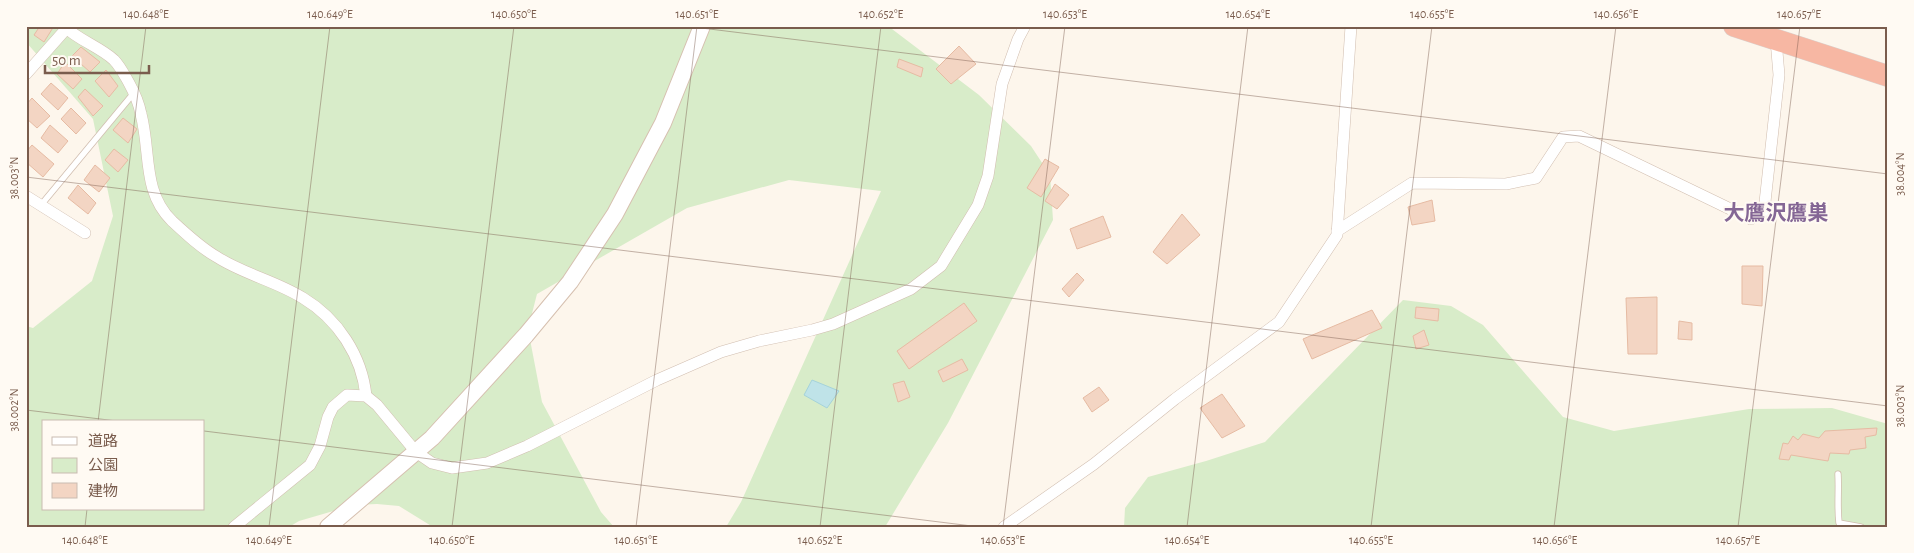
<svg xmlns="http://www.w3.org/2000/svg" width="1914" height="553" viewBox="0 0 1914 553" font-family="'Alegreya Sans','Noto Sans JP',sans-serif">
<rect width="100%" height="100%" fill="#fdf6ec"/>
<g fill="#d8ecc9" fill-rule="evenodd">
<path d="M26 26H888L979 95 1031 146 1050 175 1053 220 948 423 885 527H726L741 502 881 191 789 180 687 208 537 294 528 329 542 402 601 512 614 527H433L399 506 377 504 354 505 299 521 289 527H26V326L33 328 92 281 113 216 93 119 26 42ZM44 422H204V509H44Z"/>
<polygon points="1403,300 1451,306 1483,325 1563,417 1614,431 1749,409 1832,408 1888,424 1888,527 1124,527 1125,508 1148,477 1206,461 1265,442"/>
</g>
<polygon fill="#bfe3e8" stroke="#a5d3da" points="812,380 839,391 827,408 804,395"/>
<g fill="#f3d5c3" stroke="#e6bba3">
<polygon points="40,26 54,26 44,42 34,35"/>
<polygon points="959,46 976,64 951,84 936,69"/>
<polygon points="81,47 100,62 90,72 72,56"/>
<polygon points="899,59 923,68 921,77 897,67"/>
<polygon points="65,62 82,79 73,89 57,74"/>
<polygon points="106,70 118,86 109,97 95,81"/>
<polygon points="51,83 68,98 58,110 41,94"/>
<polygon points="85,89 103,106 93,116 78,97"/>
<polygon points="32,98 50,116 37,128 26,118 26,105"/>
<polygon points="71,108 86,123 76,134 61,119"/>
<polygon points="123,118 137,129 128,143 113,130"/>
<polygon points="50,125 68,141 58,153 41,138"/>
<polygon points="32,145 54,164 43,177 26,162 26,152"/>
<polygon points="114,149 128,160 118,172 105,160"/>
<polygon points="1045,159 1059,167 1041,197 1027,188"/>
<polygon points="95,165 110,178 99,192 84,180"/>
<polygon points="1055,184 1069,195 1057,209 1045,201"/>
<polygon points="78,185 96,203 88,214 68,198"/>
<polygon points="1432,200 1435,221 1412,225 1408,207"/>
<polygon points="1182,214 1200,235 1167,264 1153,252"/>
<polygon points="1103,216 1111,237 1077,249 1070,229"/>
<polygon points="1742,266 1763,266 1762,306 1742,304"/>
<polygon points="1077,273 1084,280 1069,297 1062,289"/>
<polygon points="1657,297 1657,354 1628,354 1626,298"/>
<polygon points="964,303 977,321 909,369 897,351"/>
<polygon points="1416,307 1439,309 1438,321 1415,318"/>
<polygon points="1372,310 1382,328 1312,359 1303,339"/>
<polygon points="1679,321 1692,323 1692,340 1678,339"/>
<polygon points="1424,330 1429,345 1416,349 1413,336"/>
<polygon points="962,359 968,370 943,382 938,371"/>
<polygon points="904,381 910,397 898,402 893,384"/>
<polygon points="1099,387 1109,400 1092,412 1083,398"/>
<polygon points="1222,394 1245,426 1222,438 1200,408"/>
<polygon points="1877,428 1876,435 1865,437 1866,448 1850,450 1849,454 1830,453 1828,461 1791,455 1789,460 1779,459 1783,443 1788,444 1793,436 1798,440 1803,434 1819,438 1825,431"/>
</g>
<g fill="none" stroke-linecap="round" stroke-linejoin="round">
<defs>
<g id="lane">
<polyline points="41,205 133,94"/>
<path d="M1838 474C1839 491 1837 506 1839 523L1861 527"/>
</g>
<g id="street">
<path d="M64 26C78 40 100 47 114 60 120 66 125 76 129 83 134 92 139 104 141 114 151 152 142 192 172 221 186 234 201 248 217 257 243 274 276 281 303 298 338 319 362 356 366 396"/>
<polyline points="26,74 66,29"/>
<polyline points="26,196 85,233"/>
<polyline points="1337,231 1412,183 1506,184 1536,178 1563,137 1579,136 1751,219 1764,211 1779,75 1776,40"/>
<polyline points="234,527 310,465 320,446 328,417 333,407 347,395 366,396 377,405 416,452 432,463 452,468 487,463 527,446 657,380 721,352 759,341 812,330 833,324 911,289 941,266 978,205 988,176 1002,84 1018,39 1025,26"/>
<polyline points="1004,527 1094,464 1175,399 1279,322 1337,235 1351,26"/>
</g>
<polyline id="secondary" points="328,527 432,438 526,335 570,282 615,214 663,123 702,26"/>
<polyline id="highway" points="1734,26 1888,76"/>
</defs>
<use href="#lane" stroke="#d1beb0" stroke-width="7"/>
<use href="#street" stroke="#d1beb0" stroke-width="12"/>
<use href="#secondary" stroke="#d6c0b0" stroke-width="18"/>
<use href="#highway" stroke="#dad1cd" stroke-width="22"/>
<use href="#lane" stroke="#fff" stroke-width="5.5"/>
<use href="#street" stroke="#fff" stroke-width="11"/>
<use href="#secondary" stroke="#fff" stroke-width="16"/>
<use href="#highway" stroke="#f7b7a3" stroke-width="21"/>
</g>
<path fill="none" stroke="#7a5c4d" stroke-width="1" stroke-opacity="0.45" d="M685 26 1888 174M26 177 1888 406M26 410 125 422M98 422 146 26M204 431 980 527M85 527 87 509M269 527 330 26M452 527 514 26M636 527 697 26M820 527 881 26M1003 527 1065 26M1187 527 1248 26M1371 527 1432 26M1554 527 1616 26M1738 527 1800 26"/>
<g text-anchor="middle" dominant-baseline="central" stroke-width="4" stroke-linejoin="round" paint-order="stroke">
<g font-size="21" font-weight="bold" fill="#846695" stroke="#fffaf3">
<text x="1776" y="213">大鷹沢鷹巣</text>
</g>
</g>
<rect width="1914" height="553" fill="none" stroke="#fffaf3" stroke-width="55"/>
<rect x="42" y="420" width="162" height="90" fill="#fffaf3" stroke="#cabbb1"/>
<rect x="52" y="437" width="25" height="8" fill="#ffffff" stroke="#cabbb1"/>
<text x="88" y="446" font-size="15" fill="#7a5c4d">道路</text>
<rect x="52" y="458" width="25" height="15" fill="#d8ecc9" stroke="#cabbb1"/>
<text x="88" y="470" font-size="15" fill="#7a5c4d">公園</text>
<rect x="52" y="483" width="25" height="15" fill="#f3d5c3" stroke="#cabbb1"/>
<text x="88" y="496" font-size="15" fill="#7a5c4d">建物</text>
<path d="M45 65v8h104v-8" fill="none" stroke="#7a5c4d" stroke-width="2.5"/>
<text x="52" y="65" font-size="15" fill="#7a5c4d" stroke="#fffaf3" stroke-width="4" paint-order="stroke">50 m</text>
<rect x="28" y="28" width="1858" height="498" fill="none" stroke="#7a5c4d" stroke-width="2"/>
<g font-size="12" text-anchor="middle" fill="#7a5c4d">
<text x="146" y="18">140.648°E</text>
<text x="330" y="18">140.649°E</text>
<text x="514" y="18">140.650°E</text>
<text x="697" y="18">140.651°E</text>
<text x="881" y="18">140.652°E</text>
<text x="1065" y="18">140.653°E</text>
<text x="1248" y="18">140.654°E</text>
<text x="1432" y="18">140.655°E</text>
<text x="1616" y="18">140.656°E</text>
<text x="1799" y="18">140.657°E</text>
<text transform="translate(1900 174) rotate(-90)" y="4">38.004°N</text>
<text transform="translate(14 178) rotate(-90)" y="4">38.003°N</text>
<text transform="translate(1900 406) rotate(-90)" y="4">38.003°N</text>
<text transform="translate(14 410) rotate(-90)" y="4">38.002°N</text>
<text x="85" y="544">140.648°E</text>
<text x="269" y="544">140.649°E</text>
<text x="452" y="544">140.650°E</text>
<text x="636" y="544">140.651°E</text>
<text x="820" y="544">140.652°E</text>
<text x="1003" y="544">140.653°E</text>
<text x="1187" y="544">140.654°E</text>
<text x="1371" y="544">140.655°E</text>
<text x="1555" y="544">140.656°E</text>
<text x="1738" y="544">140.657°E</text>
</g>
</svg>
